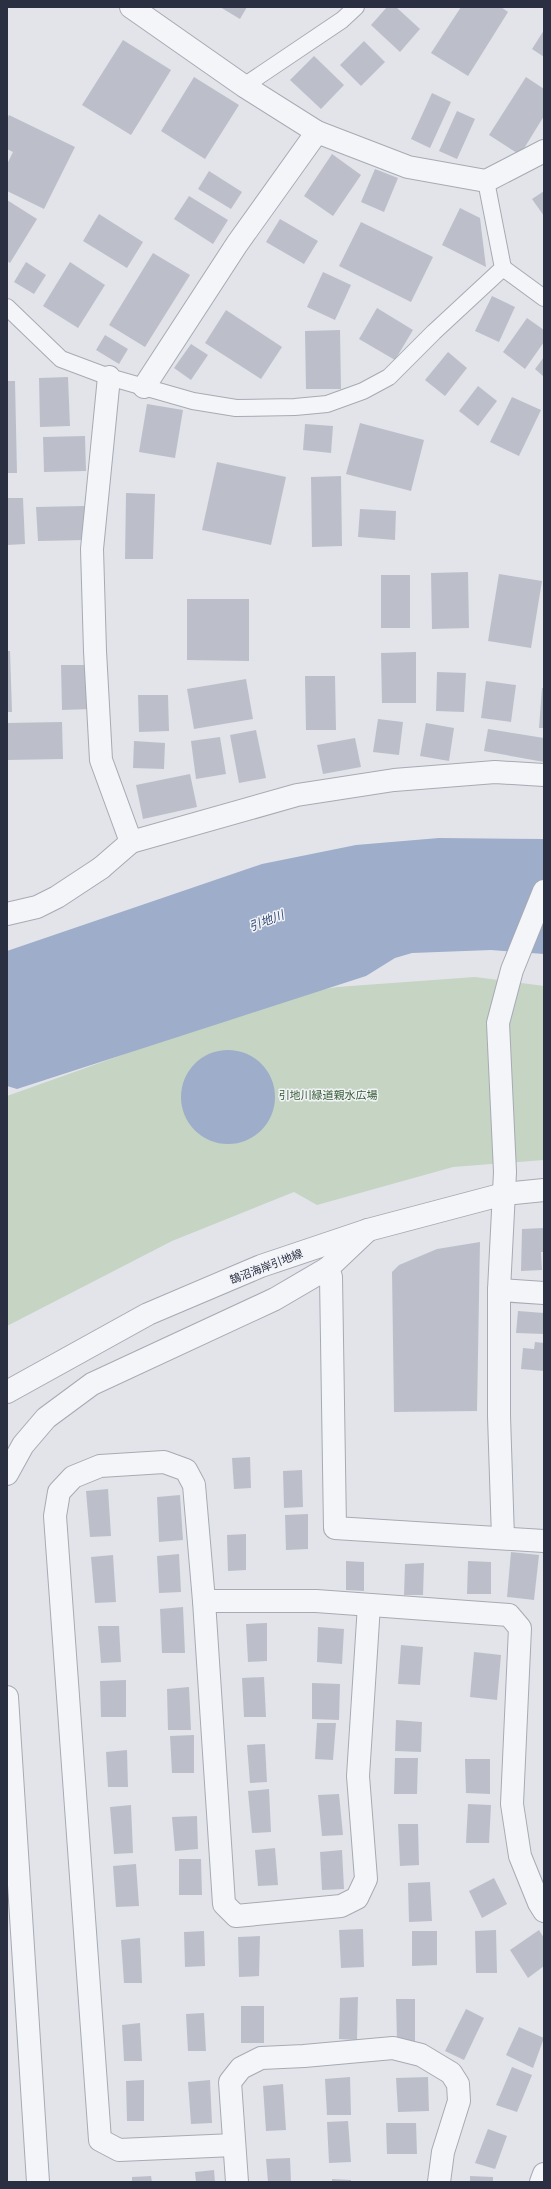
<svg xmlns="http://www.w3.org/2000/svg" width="551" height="2189" viewBox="0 0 551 2189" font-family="Barlow,'Noto Sans JP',sans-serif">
<rect width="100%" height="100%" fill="#e2e4ea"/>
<polygon fill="#c5d4c3" points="475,977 544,986 544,1160 453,1167 317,1205 294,1192 172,1241 7,1326 7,1096 290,995 337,987"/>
<g fill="#9dadca">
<polygon points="439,838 544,839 544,954 491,950 412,953 395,958 366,976 17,1089 7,1086 7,951 262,864 356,845"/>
<circle cx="228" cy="1097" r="47"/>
</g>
<g fill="#bcbfca">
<polygon points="220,7 247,7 240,19"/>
<polygon points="387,7 396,7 420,29 400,52 371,25"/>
<polygon points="461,7 501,7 508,12 468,76 431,53"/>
<polygon points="544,30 544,57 532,49"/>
<polygon points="123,40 171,70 131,135 82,105"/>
<polygon points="364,41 385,62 361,86 340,65"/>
<polygon points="314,56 344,85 321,109 290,80"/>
<polygon points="194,77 239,105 205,159 161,131"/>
<polygon points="526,77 544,89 544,116 520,155 489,135"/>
<polygon points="432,93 451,102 430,148 411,139"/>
<polygon points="457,111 475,119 457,159 439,151"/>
<polygon points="9,115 75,147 44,209 7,191 7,164 13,152 7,149 7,119"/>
<polygon points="332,154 361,175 333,216 304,196"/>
<polygon points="375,169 398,178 384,212 361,202"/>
<polygon points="209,171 242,192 231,209 198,189"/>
<polygon points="544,191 544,216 532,199"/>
<polygon points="189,196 228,220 213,244 174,219"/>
<polygon points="7,200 37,219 10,263 7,261"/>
<polygon points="460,208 480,218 486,267 442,245"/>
<polygon points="99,214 143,242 127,268 83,241"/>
<polygon points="280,219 318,241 304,264 266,242"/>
<polygon points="361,222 433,257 411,302 339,266"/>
<polygon points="153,253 190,275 145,347 109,325"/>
<polygon points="26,262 46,275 34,294 14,282"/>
<polygon points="70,262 105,285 78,328 43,306"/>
<polygon points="323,272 351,285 335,320 307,307"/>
<polygon points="492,296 515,307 499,342 475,331"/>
<polygon points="377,308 413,330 395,360 359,339"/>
<polygon points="226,310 282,347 261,379 205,343"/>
<polygon points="527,318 544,330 544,342 525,369 503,352"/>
<polygon points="340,330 341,389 306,389 305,331"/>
<polygon points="105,335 128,349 119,364 96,350"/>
<polygon points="191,344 208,355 191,380 174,368"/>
<polygon points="448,352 467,368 445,396 425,380"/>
<polygon points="544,357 544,377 535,369"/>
<polygon points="68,377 70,426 40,427 39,378"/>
<polygon points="7,381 15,381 17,473 7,473"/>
<polygon points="478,386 497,401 478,426 459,411"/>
<polygon points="512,397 541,410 519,456 490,442"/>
<polygon points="147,404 183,410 175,458 139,452"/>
<polygon points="360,423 424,440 411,491 346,474"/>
<polygon points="305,424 333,426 331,453 303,450"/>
<polygon points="85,436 86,471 44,472 43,437"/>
<polygon points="217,462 286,477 271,545 202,530"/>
<polygon points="341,476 342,546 312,547 311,477"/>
<polygon points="126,493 155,494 153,559 125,559"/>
<polygon points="7,498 23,498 25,544 7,545"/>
<polygon points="84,506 85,540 38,541 36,507"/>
<polygon points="360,509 396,511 395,540 358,537"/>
<polygon points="468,572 469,628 432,629 431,573"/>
<polygon points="499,574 542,581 531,648 488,641"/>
<rect x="381" y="575" width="29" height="53"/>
<polygon points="187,599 249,599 249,661 187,660"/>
<polygon points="7,651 10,651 12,712 7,712"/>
<polygon points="416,652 416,703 382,703 381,653"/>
<polygon points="61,665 91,665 92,709 62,710"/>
<polygon points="437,672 466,673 464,712 436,711"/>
<polygon points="305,676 335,676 336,730 306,730"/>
<polygon points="246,679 253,719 194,729 187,689"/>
<polygon points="486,681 516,685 511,722 481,718"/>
<polygon points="542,688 544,688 544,728 539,728"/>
<polygon points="138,695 168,695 169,731 139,732"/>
<polygon points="378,719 403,722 399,755 373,752"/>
<polygon points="62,722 63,759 7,760 7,723"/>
<polygon points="426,723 454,728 449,761 420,756"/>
<polygon points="488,729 544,738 544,762 484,751"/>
<polygon points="256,730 266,778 239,783 230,735"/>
<polygon points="220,737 226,774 196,779 191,741"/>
<polygon points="355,738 361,767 323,774 317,745"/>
<polygon points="134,741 165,743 164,769 133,768"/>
<polygon points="190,774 197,807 143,819 136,785"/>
<polygon points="544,1228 544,1252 541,1252 542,1270 521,1271 522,1229"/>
<polygon points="480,1242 477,1411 394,1412 392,1272 399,1265 437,1249"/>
<polygon points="518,1311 544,1313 544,1334 516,1333"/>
<polygon points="535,1342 544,1343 544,1371 521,1369 523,1348 534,1349"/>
<polygon points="250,1457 251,1488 234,1489 232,1458"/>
<polygon points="302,1470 303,1507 284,1508 283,1471"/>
<polygon points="108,1489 111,1536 90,1537 86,1491"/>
<polygon points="180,1495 183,1540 159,1542 157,1497"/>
<polygon points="308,1514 308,1549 286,1550 285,1515"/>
<polygon points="246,1534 246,1570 228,1571 227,1535"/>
<polygon points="511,1552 539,1555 534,1600 507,1597"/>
<polygon points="179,1554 181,1592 159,1593 157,1556"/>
<polygon points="113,1555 116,1602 95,1603 91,1557"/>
<polygon points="346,1561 364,1562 364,1591 346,1590"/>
<polygon points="468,1561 491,1562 491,1594 467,1594"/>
<polygon points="424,1563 423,1595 404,1595 405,1564"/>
<polygon points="183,1607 185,1653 162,1653 160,1609"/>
<polygon points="267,1623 267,1661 248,1662 246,1624"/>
<polygon points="98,1626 119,1626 121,1662 101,1663"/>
<polygon points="318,1627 344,1629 342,1664 317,1662"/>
<polygon points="401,1645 423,1647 420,1685 398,1684"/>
<polygon points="474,1652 501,1655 497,1700 470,1697"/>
<polygon points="264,1677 266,1717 244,1717 242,1678"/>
<polygon points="126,1680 126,1717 101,1717 100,1681"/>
<polygon points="312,1683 340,1684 339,1720 312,1719"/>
<polygon points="189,1687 191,1730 168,1730 167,1689"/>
<polygon points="396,1720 422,1722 421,1752 395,1751"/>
<polygon points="317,1723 336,1723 333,1760 315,1759"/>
<polygon points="194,1735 194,1773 172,1773 170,1736"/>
<polygon points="265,1744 267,1782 250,1783 247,1745"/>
<polygon points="127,1750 128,1787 108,1787 106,1752"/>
<polygon points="395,1758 418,1758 417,1794 394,1794"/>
<polygon points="465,1759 490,1759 490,1794 466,1793"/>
<polygon points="269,1789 271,1832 252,1833 248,1791"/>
<polygon points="339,1794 343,1835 322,1836 318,1795"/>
<polygon points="468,1804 491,1805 489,1843 466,1843"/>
<polygon points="131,1805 133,1853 114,1854 110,1807"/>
<polygon points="197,1816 198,1849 175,1851 172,1817"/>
<polygon points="398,1824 418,1824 419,1865 400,1866"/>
<polygon points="275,1848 278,1885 258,1886 255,1850"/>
<polygon points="342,1850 344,1889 322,1890 320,1852"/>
<polygon points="179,1859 201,1859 202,1895 179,1895"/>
<polygon points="136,1864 139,1906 116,1907 113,1866"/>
<polygon points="494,1878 507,1904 482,1918 469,1891"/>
<polygon points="430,1882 432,1921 409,1922 408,1883"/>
<polygon points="363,1929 364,1967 341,1968 339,1930"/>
<polygon points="496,1930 497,1973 476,1973 475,1931"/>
<polygon points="539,1930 544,1938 544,1966 528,1978 510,1950"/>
<polygon points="204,1931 205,1966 185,1967 184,1932"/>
<polygon points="412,1931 437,1931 437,1965 412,1966"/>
<polygon points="260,1936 259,1976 239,1977 238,1937"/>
<polygon points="140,1938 142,1983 124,1983 121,1940"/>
<polygon points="358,1997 357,2040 339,2039 340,1998"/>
<polygon points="396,1999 415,1999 415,2043 397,2042"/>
<rect x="241" y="2006" width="23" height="37"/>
<polygon points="466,2009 484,2018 464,2060 445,2051"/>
<polygon points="204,2013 206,2051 188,2051 186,2014"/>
<polygon points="140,2023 142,2061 124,2061 122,2025"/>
<polygon points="519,2027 544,2038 533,2068 506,2055"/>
<polygon points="512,2067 532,2075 517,2112 496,2105"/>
<polygon points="350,2077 351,2115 327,2115 325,2079"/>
<polygon points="428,2077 429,2111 398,2112 396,2078"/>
<polygon points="144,2080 144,2121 127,2121 126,2081"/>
<polygon points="210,2080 212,2123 191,2124 188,2082"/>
<polygon points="283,2084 286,2130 266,2131 263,2086"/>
<polygon points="348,2121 351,2162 329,2163 327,2122"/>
<polygon points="386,2123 416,2123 417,2154 387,2154"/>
<polygon points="488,2129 507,2136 495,2169 475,2163"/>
<polygon points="290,2158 291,2182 268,2182 266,2159"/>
<polygon points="214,2170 215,2182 196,2182 195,2172"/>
<polygon points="151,2176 152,2182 132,2182 132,2177"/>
<polygon points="470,2176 493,2177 493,2182 470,2182"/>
<polygon points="332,2179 351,2180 351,2182 332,2182"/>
</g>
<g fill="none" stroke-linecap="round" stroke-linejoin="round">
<defs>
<g id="service">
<polyline points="244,86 342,20 356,7"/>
<polyline points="486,181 503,268"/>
<polyline points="7,307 61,359 109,377 193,401 236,408 295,407 327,404 363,391 389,377 434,332 503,268 544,298"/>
</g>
<polyline id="pedestrian" points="7,914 37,907 57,897 101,868"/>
<g id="minor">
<polyline points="131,7 244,86 317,132 408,167 486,181 544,151"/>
<polyline points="144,387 237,244 317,132"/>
<polyline points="131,842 297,795 394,780 495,772 544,775"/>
<polyline points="101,868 131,842 101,760 95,651 92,549 109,377"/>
<polyline points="328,1268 331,1277 335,1528 544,1541"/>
<polyline points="499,1290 544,1293"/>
<polyline points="7,1474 23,1445 46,1418 92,1384 275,1299 328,1268 368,1230"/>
<polyline points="503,1538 499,1416 499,1290 505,1172 498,1023 512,970 544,891"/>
<polyline points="204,1601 224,1904 236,1916 341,1906 357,1898 366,1879 358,1776 369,1605"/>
<polyline points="7,1697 38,2182"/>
<polyline points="234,2145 119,2150 100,2140 55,1516 59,1492 73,1477 100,1466 164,1462 186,1470 194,1485 204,1601 316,1601 509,1615 520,1628 512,1804 520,1856 539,1903 544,1911"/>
<polyline points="237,2182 230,2082 241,2068 261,2058 304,2056 393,2048 421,2055 451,2073 458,2084 459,2101 443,2152 439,2182"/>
<polyline points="541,2182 544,2174"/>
</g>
<polyline id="tertiary" points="7,1392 148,1314 261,1266 368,1230 504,1194 544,1190"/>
</defs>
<use href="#service" stroke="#a7aab4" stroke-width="18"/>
<use href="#pedestrian" stroke="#a7aab4" stroke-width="24"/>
<use href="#minor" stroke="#a7aab4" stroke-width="24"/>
<use href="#tertiary" stroke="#a7aab4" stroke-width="24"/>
<use href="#service" stroke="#f4f5f8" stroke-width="16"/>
<use href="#pedestrian" stroke="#f4f5f8" stroke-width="22"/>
<use href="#minor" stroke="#f4f5f8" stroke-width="22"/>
<use href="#tertiary" stroke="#f4f5f8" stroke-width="22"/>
</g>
<g text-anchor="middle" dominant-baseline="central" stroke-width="3" stroke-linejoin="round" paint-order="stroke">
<g font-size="11" fill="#395e37" stroke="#f1f3f7">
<text x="328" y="1094">引地川緑道親水広場</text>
</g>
<g font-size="11" fill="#2a2f42" stroke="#f1f3f7">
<text transform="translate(266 1266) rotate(-21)">鵠沼海岸引地線</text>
</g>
<g font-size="12" font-style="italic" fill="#344976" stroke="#f1f3f7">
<text transform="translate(266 920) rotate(-21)">引地川</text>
</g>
</g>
<rect width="551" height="2189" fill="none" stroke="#2a2f42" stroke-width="16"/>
</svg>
